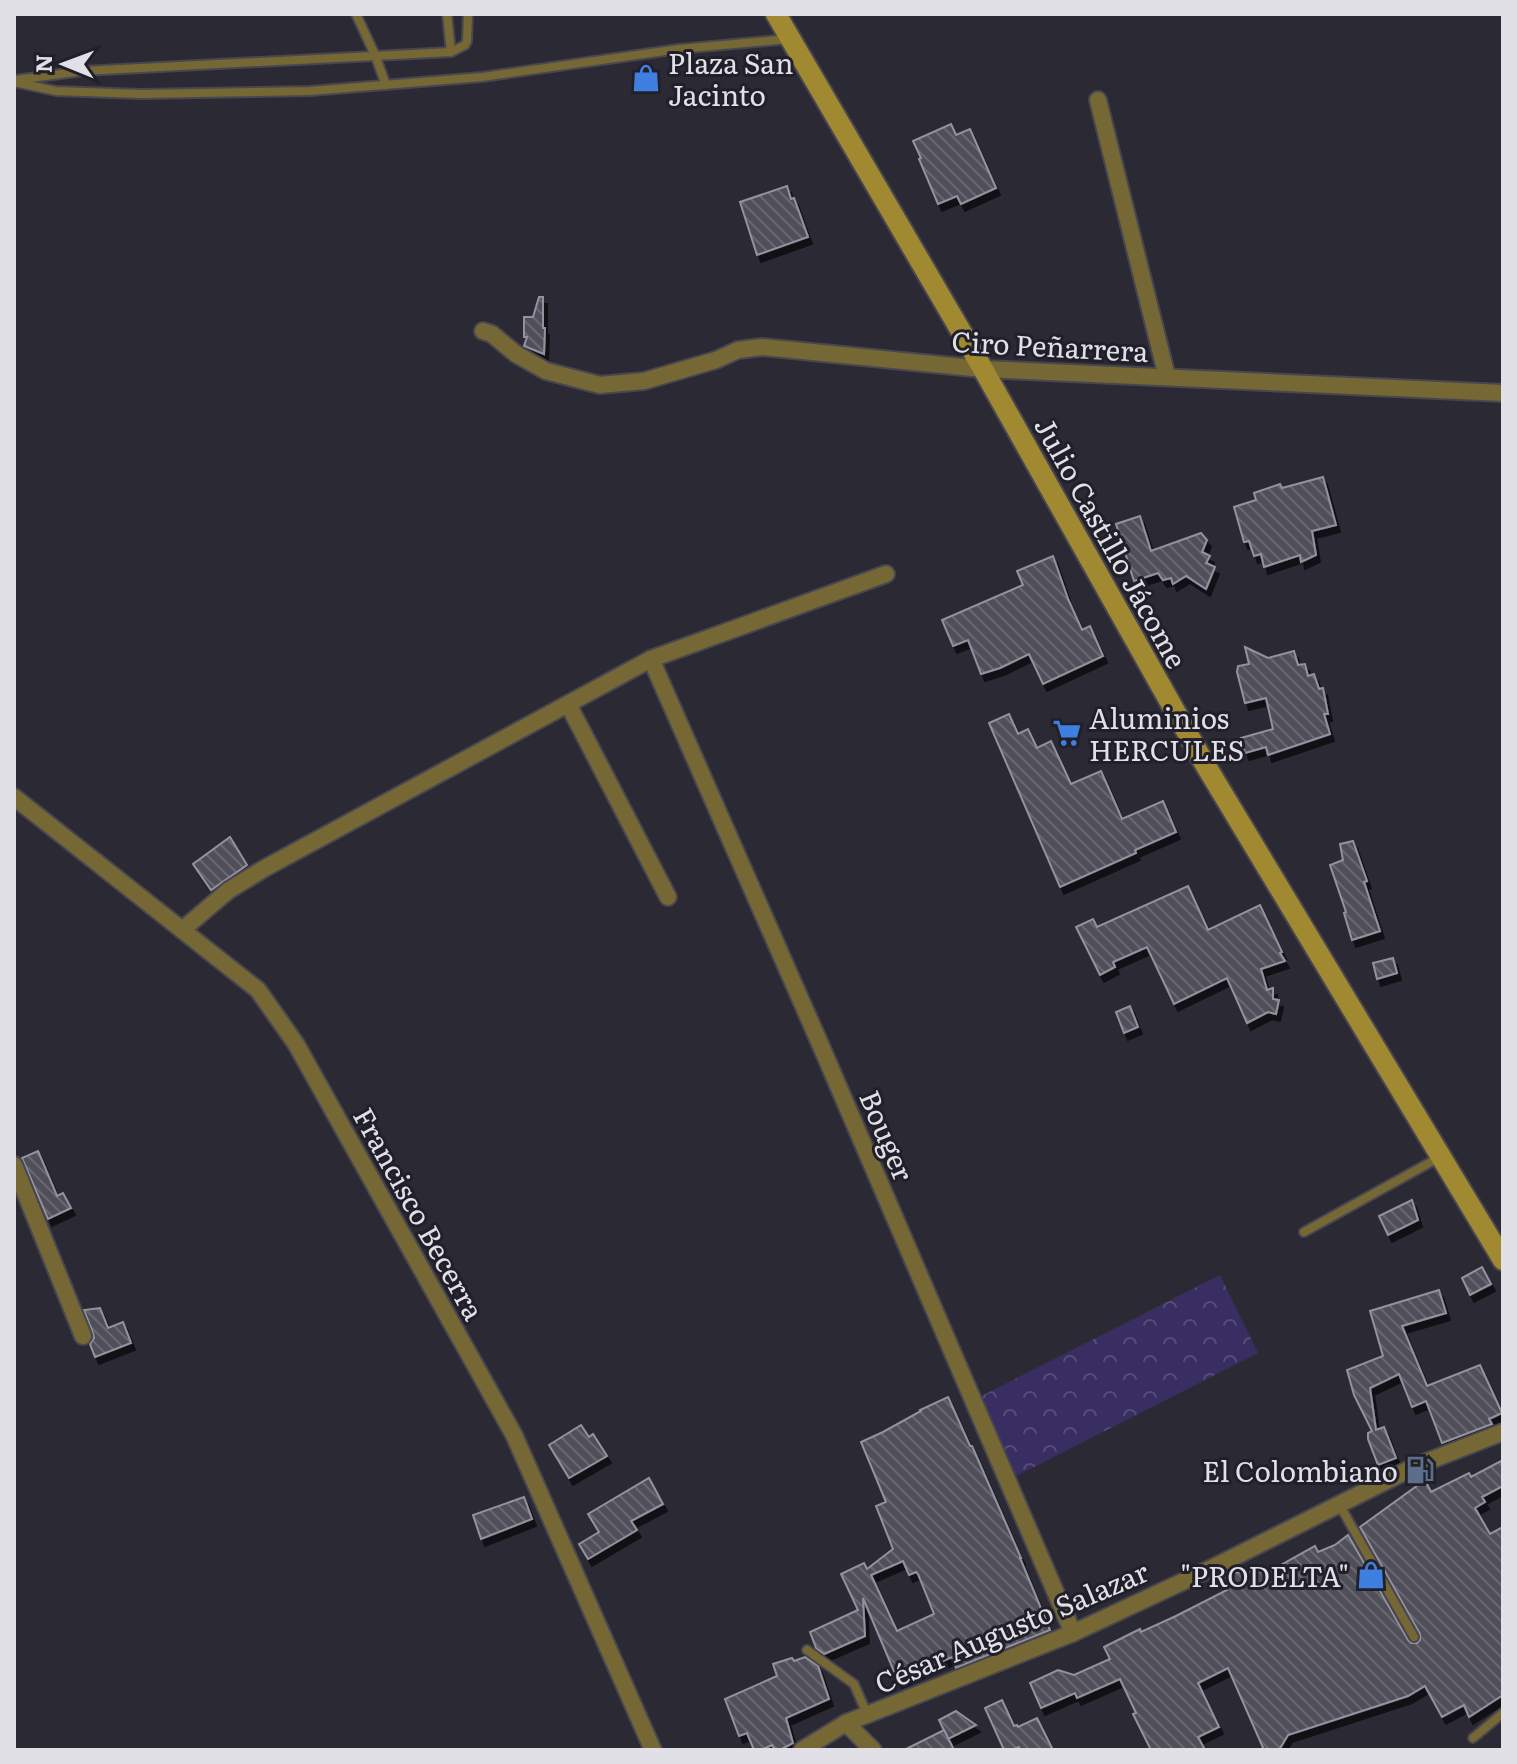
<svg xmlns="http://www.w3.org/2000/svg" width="1517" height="1764" viewBox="0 0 1517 1764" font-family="Literata,serif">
<defs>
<pattern id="forest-crowns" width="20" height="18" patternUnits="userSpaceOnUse" patternTransform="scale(2)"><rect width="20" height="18" fill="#392e61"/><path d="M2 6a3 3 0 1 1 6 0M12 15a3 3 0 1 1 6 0" fill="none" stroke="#554c78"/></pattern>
<pattern id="building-back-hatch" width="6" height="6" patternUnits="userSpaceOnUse" patternTransform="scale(2)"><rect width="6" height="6" fill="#504f5a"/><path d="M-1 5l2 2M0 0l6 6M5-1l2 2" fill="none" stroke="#696872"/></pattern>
<filter id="shadow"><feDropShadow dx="4" dy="7" stdDeviation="0" flood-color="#0009"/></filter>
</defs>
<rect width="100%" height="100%" fill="#2b2a34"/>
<polygon fill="url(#forest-crowns)" points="1220,1275 1258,1353 1003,1483 964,1405"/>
<g fill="url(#building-back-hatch)" stroke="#93929e" stroke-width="2" fill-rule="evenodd" filter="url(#shadow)">
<polygon points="951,124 956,135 970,129 996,188 961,204 957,196 938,204 919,159 921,158 913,141"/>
<polygon points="787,186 791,199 794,198 808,237 757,255 740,202"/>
<polygon points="539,297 543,297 543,328 545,328 544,354 524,346 527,337 524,337 524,317 533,317"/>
<polygon points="1323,477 1336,525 1312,531 1316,555 1301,562 1300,555 1264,567 1261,554 1254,556 1249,541 1244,542 1234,507 1256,500 1254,493 1280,484 1282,488"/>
<polygon points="1140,516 1151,551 1201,533 1207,540 1202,552 1210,556 1206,563 1215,567 1206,589 1186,576 1173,584 1171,578 1163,580 1158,573 1134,581 1116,524"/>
<polygon points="1053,556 1068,599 1082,630 1090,626 1103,656 1043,684 1029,654 1000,668 981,674 968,640 953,646 942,620 1023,585 1017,571"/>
<polygon points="1245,647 1268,658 1294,651 1298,665 1305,664 1308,676 1314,674 1319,689 1323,688 1328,714 1324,714 1330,734 1268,755 1266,747 1245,753 1241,738 1273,729 1266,698 1245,703 1237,672 1238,666 1249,664"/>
<polygon points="1009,714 1018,734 1028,729 1037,748 1051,741 1071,784 1101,771 1122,819 1163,801 1176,832 1135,850 1136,853 1060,887 989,723"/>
<polygon points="230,837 247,865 211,890 193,864"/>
<polygon points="1353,841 1367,881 1364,882 1380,931 1352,940 1344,913 1346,912 1330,865 1343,860 1340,844"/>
<polygon points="1188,886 1208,930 1260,905 1282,952 1280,953 1285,961 1261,969 1267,990 1273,988 1273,999 1279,1000 1276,1014 1268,1012 1247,1023 1227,978 1174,1004 1147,947 1113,962 1115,967 1100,975 1076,927 1093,919 1097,927"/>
<polygon points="1393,958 1397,973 1377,979 1373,963"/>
<polygon points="1130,1006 1138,1027 1124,1033 1116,1012"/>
<polygon points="38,1151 57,1196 63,1193 71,1208 48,1219 22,1158"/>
<polygon points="1412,1200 1418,1220 1388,1235 1379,1216"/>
<polygon points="1482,1267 1491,1284 1470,1295 1462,1278"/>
<polygon points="1439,1290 1446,1313 1402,1326 1427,1386 1480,1365 1502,1413 1489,1419 1492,1424 1442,1443 1426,1401 1412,1407 1399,1374 1370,1388 1376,1430 1384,1427 1396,1458 1378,1465 1368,1439 1368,1433 1372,1431 1354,1395 1347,1370 1383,1356 1370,1311"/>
<polygon points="100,1308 108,1328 123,1322 131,1343 95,1357 90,1344 94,1338 93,1333 84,1310"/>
<path d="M948 1397 970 1446H972L1021 1558H1020L1050 1630 956 1668 952 1657 898 1681 863 1598 865 1636 824 1654 816 1648 810 1632 858 1610 841 1574 864 1563 867 1569 893 1549 876 1506 886 1502 861 1442 883 1432 921 1411 920 1410ZM903 1561 909 1575 916 1572 918 1574 934 1614 897 1631 871 1575Z"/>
<polygon points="581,1425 589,1437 593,1434 607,1456 569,1478 549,1445"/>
<polygon points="1503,1460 1503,1486 1482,1497 1485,1502 1475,1508 1490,1534 1503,1527 1503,1695 1469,1717 1464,1705 1442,1717 1425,1686 1408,1696 1288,1735 1279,1750 1264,1750 1228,1668 1198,1683 1219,1727 1198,1737 1205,1750 1151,1750 1133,1714 1136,1713 1120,1679 1077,1698 1075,1693 1041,1708 1030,1683 1058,1670 1074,1675 1110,1659 1104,1647 1140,1629 1141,1632 1176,1616 1227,1590 1222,1575 1227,1573 1270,1571 1315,1546 1318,1552 1335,1545 1348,1535 1408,1640 1411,1643 1417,1643 1420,1640 1420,1634 1360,1527 1425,1480 1431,1492 1469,1473 1471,1477"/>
<polygon points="649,1478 663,1504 631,1521 637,1530 588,1559 579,1544 599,1532 588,1514"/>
<polygon points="524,1497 532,1519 481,1539 473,1515"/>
<polygon points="805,1657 818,1666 829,1699 786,1718 793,1743 780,1750 775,1750 772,1745 761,1750 754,1750 747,1733 739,1736 725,1699 777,1676 773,1664 792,1658 794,1661"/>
<polygon points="1002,1700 1014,1726 1017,1725 1018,1727 1037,1718 1053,1750 1020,1750 1019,1747 1011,1750 1004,1750 985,1708"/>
<polygon points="956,1711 976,1725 948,1739 939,1720"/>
<polygon points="944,1730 954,1750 904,1750"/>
</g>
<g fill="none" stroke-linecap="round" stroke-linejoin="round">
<defs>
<g id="service">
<polyline points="356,14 375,55 386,85"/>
<polyline points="447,14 451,52"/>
<polyline points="15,80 83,71 451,52 465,45 467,41 468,14"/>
<polyline points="14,82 56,91 141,94 310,91 482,77 679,49 789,39"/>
<polyline points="1304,1232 1440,1157"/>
<polyline points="1339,1504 1414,1637"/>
<polyline points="807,1650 854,1684 867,1714"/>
<polyline points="1473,1738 1503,1713"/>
</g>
<g id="minor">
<polyline points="1098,100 1167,377"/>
<polyline points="483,331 492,334 516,354 546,371 600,385 644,381 716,360 738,350 762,347 983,369 1503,393"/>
<polyline points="651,659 821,1046 1073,1633"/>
<polyline points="568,704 668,897"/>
<polyline points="14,797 258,990 296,1044 514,1435 653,1750"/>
<polyline points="182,930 229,890 265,868 651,659 886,574"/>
<polyline points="14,1165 83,1336"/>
<polyline points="846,1723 873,1750"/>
<polyline points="802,1750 846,1723 1073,1633 1214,1567 1416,1466 1503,1432"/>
</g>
<polyline id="secondary" points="776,14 983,369 1203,761 1503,1260"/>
</defs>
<use href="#service" stroke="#484750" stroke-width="12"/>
<use href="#minor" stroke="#484750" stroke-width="20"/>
<use href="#secondary" stroke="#484750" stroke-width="24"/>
<use href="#service" stroke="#766834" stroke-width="8"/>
<use href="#minor" stroke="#766834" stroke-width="16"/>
<use href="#secondary" stroke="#a08930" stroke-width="20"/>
</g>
<defs>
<symbol id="shop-bare" viewBox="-9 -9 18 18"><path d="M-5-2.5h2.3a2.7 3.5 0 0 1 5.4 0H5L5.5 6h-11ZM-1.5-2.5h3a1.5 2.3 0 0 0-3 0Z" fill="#3f7fe0" stroke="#21202a" stroke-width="2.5" paint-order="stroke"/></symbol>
<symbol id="supermarket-bare" viewBox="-9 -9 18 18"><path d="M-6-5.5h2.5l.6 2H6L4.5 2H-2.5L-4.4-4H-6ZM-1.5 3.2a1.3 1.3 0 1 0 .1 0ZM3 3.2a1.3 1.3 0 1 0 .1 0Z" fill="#3f7fe0" stroke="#21202a" stroke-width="2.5" paint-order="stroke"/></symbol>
<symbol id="fuel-bare" viewBox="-9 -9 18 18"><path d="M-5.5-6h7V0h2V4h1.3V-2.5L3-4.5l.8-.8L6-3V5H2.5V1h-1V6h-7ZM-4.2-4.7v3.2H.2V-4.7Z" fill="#5c6f8a" stroke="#21202a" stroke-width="2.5" paint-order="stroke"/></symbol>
</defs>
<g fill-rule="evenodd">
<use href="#shop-bare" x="626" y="58" width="40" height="40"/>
<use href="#supermarket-bare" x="1047" y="713" width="40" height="40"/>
<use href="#fuel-bare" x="1400" y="1450" width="40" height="40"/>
<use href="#shop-bare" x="1351" y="1555" width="40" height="40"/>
</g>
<g text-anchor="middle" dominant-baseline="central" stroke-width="6" stroke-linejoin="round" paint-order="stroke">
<g font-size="28" fill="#e0e0e6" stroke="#21202a" text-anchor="start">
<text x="668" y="62">Plaza San<tspan x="668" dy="32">Jacinto</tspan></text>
<text x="1089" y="717">Aluminios<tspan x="1089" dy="32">HERCULES</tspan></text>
<text x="1398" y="1470" text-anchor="end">El Colombiano</text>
<text x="1349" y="1575" text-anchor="end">"PRODELTA"</text>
</g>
<g font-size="28" fill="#e0e0e6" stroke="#21202a">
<text transform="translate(1050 345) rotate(3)">Ciro Peñarrera</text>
<text transform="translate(1112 542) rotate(61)">Julio Castillo Jácome</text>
<text transform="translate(888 1135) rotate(67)">Bouger</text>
<text transform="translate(420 1213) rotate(61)">Francisco Becerra</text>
<text transform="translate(1011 1626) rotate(-23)">César Augusto Salazar</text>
</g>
</g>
<rect width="1517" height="1764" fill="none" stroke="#e0e0e6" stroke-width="32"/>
<g transform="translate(64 64) rotate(271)" stroke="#21202a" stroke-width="6" paint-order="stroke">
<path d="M0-6L14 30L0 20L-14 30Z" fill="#e0e0e6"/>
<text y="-12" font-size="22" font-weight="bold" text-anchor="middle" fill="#e0e0e6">N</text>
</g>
</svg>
